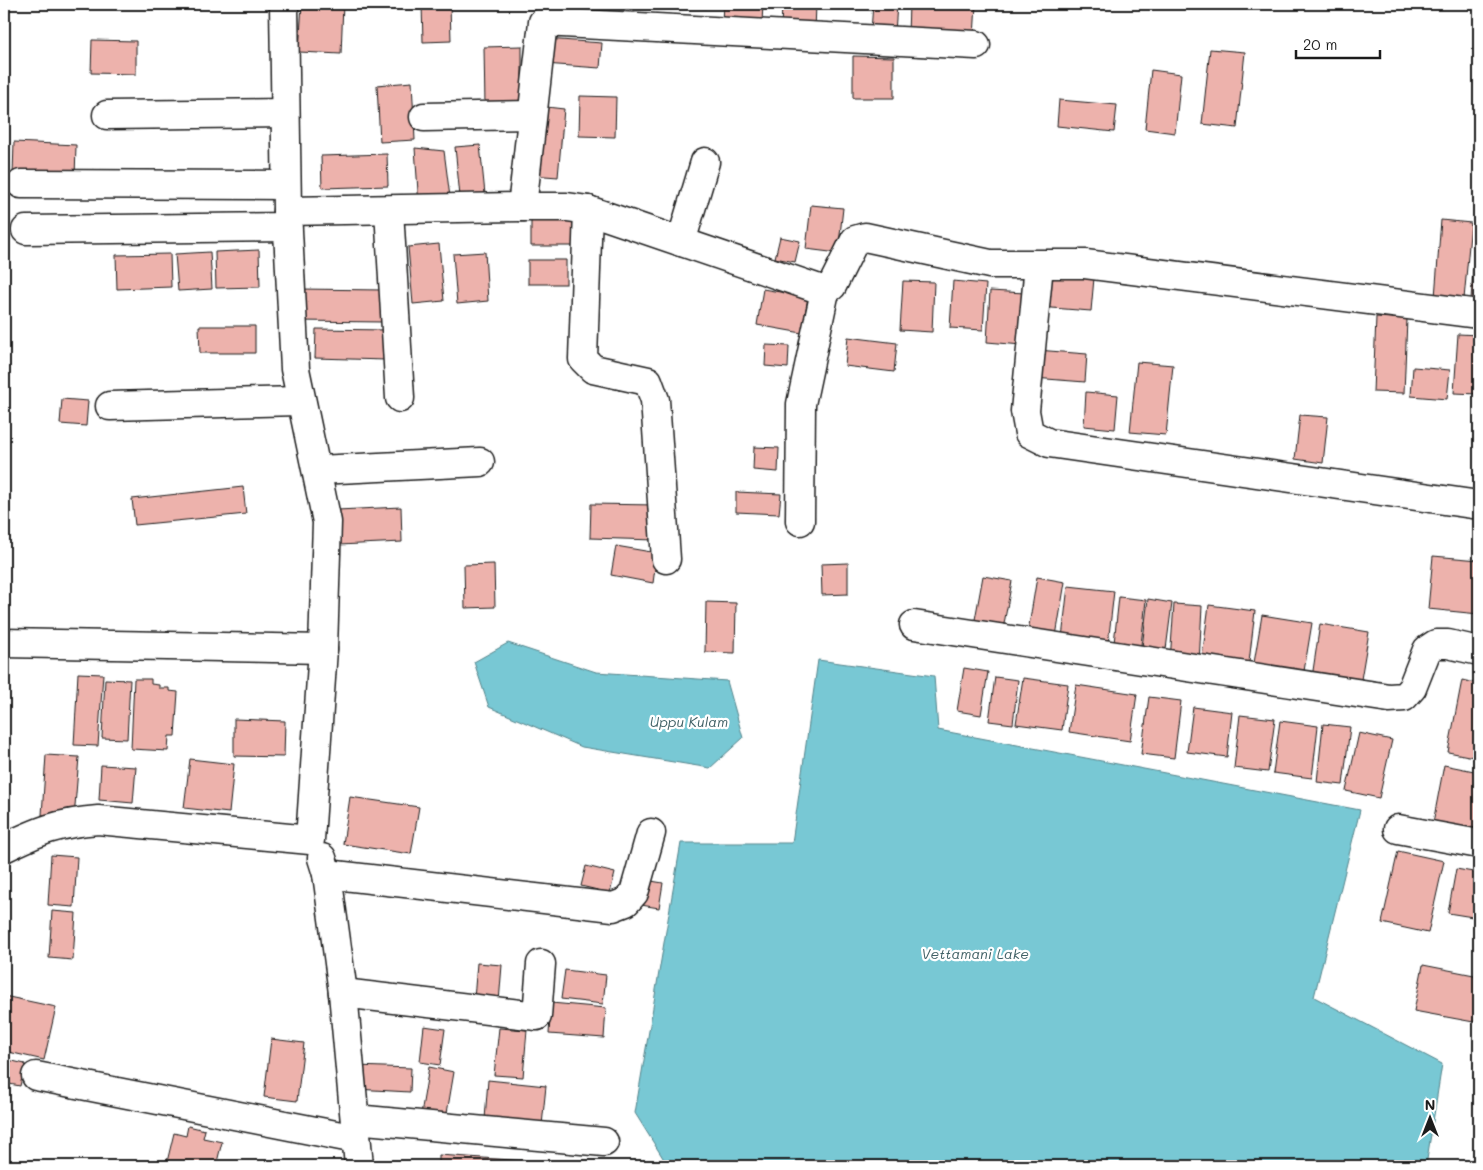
<svg xmlns="http://www.w3.org/2000/svg" width="1483" height="1170" viewBox="0 0 1483 1170" font-family="Mali,sans-serif">
<rect width="100%" height="100%" fill="#fff"/>
<filter id="ink" filterUnits="userSpaceOnUse"><feTurbulence type="fractalNoise" baseFrequency=".02" numOctaves="2"/><feDisplacementMap in="SourceGraphic" scale="10" xChannelSelector="R" yChannelSelector="G"/><feConvolveMatrix kernelMatrix="1 2 1 2 8 2 1 2 1" color-interpolation-filters="sRGB"/></filter>
<g filter="url(#ink)">
<g fill="#78c8d4" stroke="#53838a">
<polygon points="508,643 596,672 727,681 743,738 710,768 582,747 489,707 474,662"/>
<polygon points="818,660 934,676 938,730 1360,810 1314,997 1442,1064 1426,1166 668,1166 635,1113 681,843 792,843"/>
</g>
<g fill="#edb2ac" stroke="#1c1c1c">
<polygon points="302,4 343,4 341,54 299,52"/>
<polygon points="422,4 450,4 451,41 423,42"/>
<polygon points="679,4 706,4 706,8 679,6"/>
<polygon points="723,4 763,4 762,23 722,22"/>
<polygon points="782,4 816,4 815,31 781,29"/>
<polygon points="873,4 897,4 895,33 871,31"/>
<polygon points="909,4 976,4 974,37 908,35"/>
<polygon points="546,39 602,43 600,68 544,64"/>
<polygon points="92,40 136,41 136,74 91,73"/>
<polygon points="522,46 522,106 485,106 484,47"/>
<polygon points="1210,49 1245,52 1237,128 1202,124"/>
<polygon points="853,56 894,57 894,98 853,98"/>
<polygon points="1151,70 1181,74 1175,133 1145,129"/>
<polygon points="412,82 415,140 380,142 377,85"/>
<polygon points="580,96 616,97 615,137 579,136"/>
<polygon points="1059,100 1117,105 1114,132 1057,126"/>
<polygon points="538,106 564,109 558,177 532,175"/>
<polygon points="14,142 76,145 75,178 13,175"/>
<polygon points="480,145 486,204 461,206 455,147"/>
<polygon points="415,148 444,151 451,205 419,206"/>
<polygon points="387,154 388,186 322,188 321,156"/>
<polygon points="811,205 843,208 838,253 806,249"/>
<polygon points="531,220 579,221 579,246 531,246"/>
<polygon points="1441,220 1471,223 1464,299 1435,297"/>
<polygon points="780,237 800,241 795,262 775,258"/>
<polygon points="439,244 444,301 413,304 408,247"/>
<polygon points="259,250 260,287 216,288 215,252"/>
<polygon points="210,252 212,289 178,291 175,254"/>
<polygon points="485,252 488,301 457,304 453,254"/>
<polygon points="170,254 171,287 117,289 116,255"/>
<rect x="528" y="260" width="38" height="24"/>
<polygon points="1473,269 1479,269 1479,301 1471,300"/>
<polygon points="1042,274 1094,278 1091,311 1039,307"/>
<polygon points="903,281 934,282 932,332 900,330"/>
<polygon points="953,281 986,284 983,330 950,328"/>
<polygon points="299,289 383,290 383,322 298,321"/>
<polygon points="763,289 808,297 802,333 757,325"/>
<polygon points="990,291 1025,293 1022,345 987,342"/>
<polygon points="1376,317 1407,319 1404,393 1373,392"/>
<polygon points="199,326 255,326 255,353 200,353"/>
<polygon points="316,329 386,330 386,360 315,358"/>
<polygon points="1458,334 1479,335 1479,394 1454,393"/>
<polygon points="848,337 897,343 894,372 845,366"/>
<polygon points="766,345 789,346 788,368 765,366"/>
<polygon points="1037,350 1087,354 1085,382 1034,378"/>
<polygon points="1137,362 1173,365 1166,435 1130,432"/>
<polygon points="1413,367 1450,370 1447,399 1411,396"/>
<polygon points="1086,392 1118,395 1115,429 1084,426"/>
<polygon points="62,399 88,401 86,426 60,424"/>
<polygon points="1300,415 1328,417 1323,463 1295,459"/>
<polygon points="754,447 779,448 778,472 753,470"/>
<polygon points="243,487 246,514 135,525 132,499"/>
<polygon points="736,492 781,494 779,514 736,512"/>
<polygon points="591,504 656,505 655,540 590,538"/>
<polygon points="401,507 402,542 339,545 337,510"/>
<polygon points="616,546 657,553 653,583 611,575"/>
<polygon points="1433,556 1479,560 1479,614 1428,609"/>
<polygon points="848,563 848,594 822,595 821,564"/>
<polygon points="494,564 495,607 465,608 464,565"/>
<polygon points="983,576 1012,581 1003,629 974,625"/>
<polygon points="1037,577 1065,582 1055,642 1027,638"/>
<polygon points="1068,586 1114,591 1108,644 1062,638"/>
<polygon points="1119,597 1146,600 1141,645 1114,643"/>
<polygon points="1148,599 1172,603 1165,657 1141,655"/>
<polygon points="706,602 736,603 735,653 705,652"/>
<polygon points="1174,604 1202,606 1199,663 1170,661"/>
<polygon points="1209,605 1255,611 1248,671 1201,665"/>
<polygon points="1262,615 1312,623 1302,683 1252,675"/>
<polygon points="1320,624 1369,632 1359,691 1311,684"/>
<polygon points="964,668 988,672 981,715 957,711"/>
<polygon points="78,673 103,674 98,746 74,745"/>
<polygon points="995,677 1018,680 1013,724 989,721"/>
<polygon points="1023,678 1068,684 1062,730 1016,724"/>
<polygon points="105,679 130,680 127,739 102,738"/>
<polygon points="134,679 151,679 151,684 159,685 159,688 169,688 169,691 178,692 175,736 169,736 168,751 131,749"/>
<polygon points="1462,680 1479,684 1479,758 1448,752"/>
<polygon points="1076,685 1137,694 1130,741 1069,732"/>
<polygon points="1149,697 1181,701 1174,758 1141,754"/>
<polygon points="1193,707 1232,712 1227,757 1187,752"/>
<polygon points="1240,715 1275,719 1268,772 1234,768"/>
<polygon points="234,719 285,721 284,757 234,756"/>
<polygon points="1280,721 1318,726 1312,778 1273,773"/>
<polygon points="1323,724 1350,727 1343,785 1317,782"/>
<polygon points="1359,733 1392,740 1379,798 1346,791"/>
<polygon points="4,754 7,755 6,782 4,782"/>
<polygon points="46,755 79,757 74,818 42,815"/>
<polygon points="190,759 234,764 229,813 184,808"/>
<polygon points="101,765 136,767 133,803 99,800"/>
<polygon points="1444,765 1479,772 1479,837 1432,828"/>
<polygon points="350,797 419,807 411,854 343,844"/>
<polygon points="1398,851 1444,861 1428,933 1382,923"/>
<polygon points="51,855 77,857 74,907 48,905"/>
<polygon points="586,866 615,873 610,893 581,886"/>
<polygon points="1456,869 1479,873 1479,918 1448,913"/>
<polygon points="639,879 663,883 659,908 635,904"/>
<polygon points="52,911 76,913 73,960 49,958"/>
<polygon points="477,963 502,965 499,1002 474,999"/>
<polygon points="1423,965 1479,976 1479,1023 1414,1011"/>
<polygon points="565,970 606,975 603,1004 561,999"/>
<polygon points="4,996 56,1007 44,1060 4,1051"/>
<polygon points="551,1003 606,1008 604,1038 549,1034"/>
<polygon points="424,1026 445,1029 440,1065 420,1062"/>
<polygon points="499,1028 527,1030 523,1077 494,1075"/>
<polygon points="271,1039 304,1043 297,1101 264,1097"/>
<polygon points="4,1059 25,1064 20,1086 4,1083"/>
<polygon points="356,1066 411,1068 410,1092 355,1089"/>
<polygon points="429,1067 454,1072 446,1119 421,1114"/>
<polygon points="488,1080 546,1086 542,1125 485,1119"/>
<polygon points="188,1126 205,1130 203,1138 222,1142 216,1166 166,1166 174,1133 186,1136"/>
<polygon points="439,1155 569,1164 569,1166 439,1166"/>
</g>
<g fill="none" stroke-linecap="round" stroke-linejoin="round">
<defs>
<g id="minor">
<polyline points="107,115 285,113"/>
<polyline points="424,117 532,115"/>
<polyline points="21,184 286,185"/>
<polyline points="522,207 543,22 976,45"/>
<polyline points="389,210 400,398"/>
<polyline points="588,210 583,359 593,369 648,381 655,400 666,559"/>
<polyline points="287,211 522,207 567,207 588,210 825,291"/>
<polyline points="26,230 287,227"/>
<polyline points="681,242 705,162"/>
<polyline points="1039,265 1025,411 1029,433 1049,443 1479,505"/>
<polyline points="110,406 300,401"/>
<polyline points="318,470 480,462"/>
<polyline points="800,521 801,404 825,291 832,286 855,240 865,237 990,264 1085,264 1479,314"/>
<polyline points="914,625 1389,698 1404,697 1412,688 1427,650 1436,644 1448,644 1479,651"/>
<polyline points="4,643 323,649"/>
<polyline points="1398,829 1479,844"/>
<path d="M4 848C39 831 58 823 98 820L310 840 323 649 327 522 295 369 287 211 284 4"/>
<polyline points="322,858 327,874 343,993 359,1166"/>
<polyline points="327,874 613,907 626,902 634,893 651,833"/>
<polyline points="343,993 537,1016 541,964"/>
<polyline points="36,1076 356,1139"/>
<polyline points="355,1119 604,1142"/>
</g>
</defs>
<use href="#minor" stroke="#1c1c1c" stroke-width="31"/>
<use href="#minor" stroke="#fff" stroke-width="28"/>
</g>
</g>
<g text-anchor="middle" dominant-baseline="central" stroke-width="4.5" stroke-linejoin="round" paint-order="stroke">
<g font-size="14" font-style="italic" fill="#416166" stroke="#fff">
<text x="689" y="721">Uppu Kulam</text>
<text x="975" y="953">Vettamani Lake</text>
</g>
</g>
<rect width="1483" height="1170" fill="none" stroke="#fff" stroke-width="20"/>
<rect x="10" y="10" width="1463" height="1150" fill="none" stroke="#1c1c1c" stroke-width="2" filter="url(#ink)"/>
<g transform="translate(1430 1118)" stroke="#ffffff" stroke-width="4" paint-order="stroke">
<path d="M0-4L9 19L0 12L-9 19Z" fill="#1c1c1c"/>
<text y="-8" font-size="14" font-weight="bold" text-anchor="middle" fill="#1c1c1c">N</text>
</g>
<path d="M1296 50v8h84v-8" fill="none" stroke="#1c1c1c" stroke-width="2.5"/>
<text x="1303" y="50" font-size="15" fill="#1c1c1c" stroke="#ffffff" stroke-width="4" paint-order="stroke">20 m</text>
</svg>
